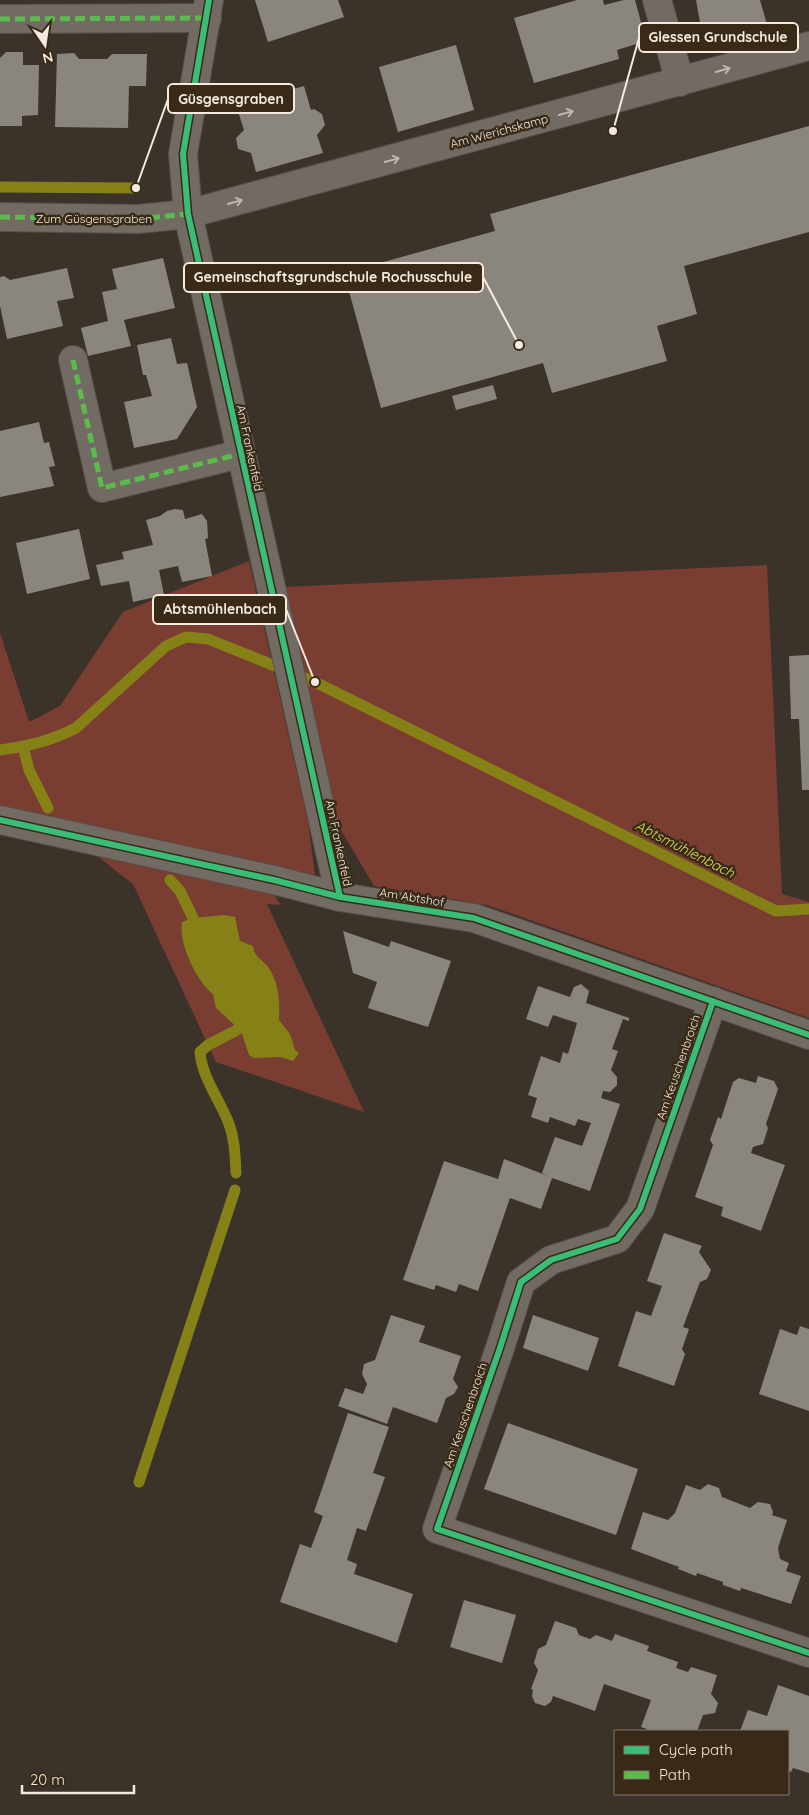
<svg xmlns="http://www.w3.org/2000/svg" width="809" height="1815" viewBox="0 0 809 1815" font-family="Quicksand,sans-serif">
<rect width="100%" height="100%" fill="#3b332a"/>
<g fill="#7a3d32">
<polygon points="249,561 308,822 315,875 148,847 0,815 0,633 29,722 60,706 123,612"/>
<polygon points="767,565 782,894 809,902 809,1018 487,905 374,886 338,825 284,587"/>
<polygon points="88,849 270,889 281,905 267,904 364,1112 216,1062 133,884"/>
</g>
<path fill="#858116" d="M224 915 235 917 240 941 253 946C254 957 262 959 268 967 279 982 280 1002 279 1020L290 1034 295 1050 299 1053 293 1061 281 1057 254 1058 249 1055 241 1031 216 1008 213 994C197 982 178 943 182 922L193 918Z"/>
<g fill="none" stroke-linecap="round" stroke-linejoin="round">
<g stroke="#858116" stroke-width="11">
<polyline points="0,187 136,188"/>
<polyline points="23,746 29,770 48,808"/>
<path d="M0 750C28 746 51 741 76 728L166 646 186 637 208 639 315 682 776 911 809 909"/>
<polyline points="170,880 180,891 193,918"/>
<path d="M236 1173C235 1156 235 1140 229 1124 220 1100 202 1078 200 1052L208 1045 237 1030"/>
<polyline points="139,1482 235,1190"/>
</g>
</g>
<g fill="#8b867d">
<polygon points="255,0 338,0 344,17 268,42"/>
<polygon points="577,0 603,0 604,5 624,0 635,0 646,41 617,50 619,59 534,83 514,18"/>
<polygon points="696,0 760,0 772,42 739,51 732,34 707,41 703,39"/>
<polygon points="456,45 474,110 398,132 379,67"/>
<polygon points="6,52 23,52 23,65 39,65 38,115 22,116 22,126 0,126 0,58"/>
<polygon points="74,53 79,59 107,59 112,54 147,54 146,86 129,86 128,128 55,127 57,54"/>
<polygon points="304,86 311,110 314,109 322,114 325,125 317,135 323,153 256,172 251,153 238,149 236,138 244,130 236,105"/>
<polygon points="809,126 809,232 684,266 697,314 657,326 667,361 552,393 543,363 381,408 344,273 495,231 490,214"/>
<polygon points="163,258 175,308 124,320 131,346 88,356 81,328 108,321 102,292 117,289 112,269"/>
<polygon points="67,268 74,298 57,301 63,326 7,339 0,306 0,277 4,276 10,280"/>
<polygon points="171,338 177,364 187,363 197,407 177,439 134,448 124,402 152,396 146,375 143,375 137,345"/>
<polygon points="493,385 497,399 456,410 452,396"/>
<polygon points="39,422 44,443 49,442 55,466 49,467 54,486 0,497 0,431"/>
<polygon points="175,509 183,510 185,519 202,514 207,521 208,538 205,539 212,576 182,582 178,566 159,570 164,595 133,602 129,581 101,586 96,565 124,559 122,552 153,545 146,520 160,516 167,511"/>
<polygon points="79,529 90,579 27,594 16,543"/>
<polygon points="809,655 809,790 802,790 799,719 791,719 789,656"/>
<polygon points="343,931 389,947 391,941 451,961 428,1027 368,1008 377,982 353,973"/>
<polygon points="581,984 589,991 586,1003 629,1018 629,1021 623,1019 612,1049 618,1051 611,1070 617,1077 617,1085 610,1092 603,1091 601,1098 620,1104 590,1191 552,1178 541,1209 510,1198 478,1291 459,1284 456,1292 436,1285 434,1290 403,1280 444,1161 498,1179 504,1159 548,1176 542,1173 555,1137 582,1146 591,1123 578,1119 575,1126 550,1117 548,1123 531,1117 537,1098 528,1095 541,1056 560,1063 563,1052 568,1054 577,1023 553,1015 548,1027 526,1019 538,986 570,997 574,987"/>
<polygon points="758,1076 774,1081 778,1089 766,1124 768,1128 763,1144 753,1147 751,1153 785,1165 761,1231 721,1216 723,1207 695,1197 713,1145 710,1140 718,1117 721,1119 733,1082 739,1078 756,1083"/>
<polygon points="664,1233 702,1246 699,1252 711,1270 707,1279 700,1282 683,1327 689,1329 682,1349 685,1354 674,1386 618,1366 636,1311 651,1316 662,1286 647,1281"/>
<polygon points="391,1315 425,1326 419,1342 461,1356 453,1379 458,1387 454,1394 446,1398 437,1423 393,1407 387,1424 338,1406 345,1388 363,1394 367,1384 362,1374 364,1364 375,1360"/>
<polygon points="533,1315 599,1338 588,1371 523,1348"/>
<polygon points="800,1326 809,1329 809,1411 759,1394 780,1329 797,1335"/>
<polygon points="348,1413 389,1427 373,1473 385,1477 366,1531 357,1528 347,1560 357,1564 354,1574 413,1594 397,1643 280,1602 300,1544 311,1548 323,1516 314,1512"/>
<polygon points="508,1423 638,1469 616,1535 484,1489"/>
<polygon points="708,1484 719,1488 722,1497 750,1508 758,1502 770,1504 773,1512 772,1515 787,1520 778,1548 780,1559 789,1563 786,1571 801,1576 791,1604 741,1588 740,1591 723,1585 723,1582 697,1573 696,1576 678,1569 679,1567 631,1549 643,1512 668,1520 675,1513 686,1485 700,1490"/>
<polygon points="464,1600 516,1615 502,1663 450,1647"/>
<polygon points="555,1621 576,1628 579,1635 590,1639 596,1635 612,1641 615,1634 649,1646 647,1651 678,1662 676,1668 688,1672 691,1667 717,1675 711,1694 718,1703 715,1713 703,1715 697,1731 646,1731 647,1729 641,1727 651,1700 604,1684 595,1711 553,1696 551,1702 545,1706 535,1703 532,1696 533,1690 531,1689 538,1670 534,1663 538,1649 546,1645"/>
<polygon points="778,1685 809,1696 809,1773 793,1768 791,1772 788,1771 788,1731 740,1731 748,1710 767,1716"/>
</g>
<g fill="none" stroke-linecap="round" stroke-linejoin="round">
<defs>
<g id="minor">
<polyline points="209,0 183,154 188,214 340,897"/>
<polyline points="657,0 680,82"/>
<polyline points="0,19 207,18"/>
<polyline points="0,217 138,219 188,214 809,46"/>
<polyline points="73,360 102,488 240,454"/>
<polyline points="0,820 274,880 340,897 474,918 809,1035"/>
<polyline points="713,1001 640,1209 617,1239 551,1260 521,1282 500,1348 437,1529 809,1653"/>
</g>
</defs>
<use href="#minor" stroke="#585048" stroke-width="30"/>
<use href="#minor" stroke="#726b64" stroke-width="28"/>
<g stroke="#5cbc4b" stroke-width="5" stroke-dasharray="10 5" stroke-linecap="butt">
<polyline points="0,19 207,18"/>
<polyline points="0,217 138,219 188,214 189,217"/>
<polyline points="73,360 102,488 240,454"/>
</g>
<defs>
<g id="cycleway">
<polyline points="209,0 183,154 188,214 340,897"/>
<polyline points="0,820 274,880 340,897 474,918 809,1035"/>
<polyline points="713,1001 640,1209 617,1239 551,1260 521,1282 500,1348 437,1529 809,1653"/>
</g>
</defs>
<use href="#cycleway" stroke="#392a18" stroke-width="9"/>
<use href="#cycleway" stroke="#3abd76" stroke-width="6"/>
</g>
<defs><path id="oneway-shaft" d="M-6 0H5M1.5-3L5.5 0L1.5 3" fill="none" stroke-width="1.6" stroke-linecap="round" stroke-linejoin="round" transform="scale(1.25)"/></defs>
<g stroke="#c0b7ae">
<use href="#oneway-shaft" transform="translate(723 70) rotate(-16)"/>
<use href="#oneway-shaft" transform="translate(566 113) rotate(-15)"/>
<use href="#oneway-shaft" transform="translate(392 160) rotate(-15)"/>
<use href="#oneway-shaft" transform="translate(235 202) rotate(-15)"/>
</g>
<g text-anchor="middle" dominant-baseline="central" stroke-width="5" stroke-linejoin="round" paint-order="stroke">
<g font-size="12" fill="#f4eadf" stroke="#392a18">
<text transform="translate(499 131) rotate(-15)">Am Wierichskamp</text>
<text x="94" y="218">Zum Güsgensgraben</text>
<text transform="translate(250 448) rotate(78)">Am Frankenfeld</text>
<text transform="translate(339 843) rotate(78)">Am Frankenfeld</text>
<text transform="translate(412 897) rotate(9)">Am Abtshof</text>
<text transform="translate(678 1067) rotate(-71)">Am Keuschenbroich</text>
<text transform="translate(465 1415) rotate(-71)">Am Keuschenbroich</text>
</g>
<g font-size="14" font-style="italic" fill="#dfdd53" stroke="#392a18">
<text transform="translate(685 849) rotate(27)">Abtsmühlenbach</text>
</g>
</g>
<path fill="none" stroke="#f4eadf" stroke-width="2" d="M613 131L639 38M136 188L168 99M519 345L483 277M315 682L286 609"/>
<g fill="#f4eadf" stroke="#392a18" stroke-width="2">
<circle cx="613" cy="131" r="5"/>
<circle cx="136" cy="188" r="5"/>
<circle cx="519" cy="345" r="5"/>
<circle cx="315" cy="682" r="5"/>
</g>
<g fill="#392a18" stroke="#f4eadf" stroke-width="2">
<rect x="639" y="23" width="159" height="29" rx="5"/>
<rect x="168" y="84" width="126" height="29" rx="5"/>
<rect x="184" y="263" width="299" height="29" rx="5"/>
<rect x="153" y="595" width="133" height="29" rx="5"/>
</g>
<g font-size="14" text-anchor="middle" font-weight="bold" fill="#f4eadf">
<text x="718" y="42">Glessen Grundschule</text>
<text x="231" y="104">Güsgensgraben</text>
<text x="333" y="282">Gemeinschaftsgrundschule Rochusschule</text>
<text x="220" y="614">Abtsmühlenbach</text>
</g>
<rect x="614" y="1730" width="175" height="65" fill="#392a18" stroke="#847768"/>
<rect x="624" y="1746" width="25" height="8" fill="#3abd76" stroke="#847768"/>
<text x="659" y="1755" font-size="15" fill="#f4eadf">Cycle path</text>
<rect x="624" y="1771" width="25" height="8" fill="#5cbc4b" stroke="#847768"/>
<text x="659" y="1780" font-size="15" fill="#f4eadf">Path</text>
<g transform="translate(45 45) rotate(167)" stroke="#392a18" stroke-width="4" paint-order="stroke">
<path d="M0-4L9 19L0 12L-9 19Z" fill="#f4eadf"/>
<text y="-8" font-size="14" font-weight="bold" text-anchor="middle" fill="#f4eadf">N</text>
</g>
<path d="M22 1785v8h112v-8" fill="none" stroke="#f4eadf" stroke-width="2.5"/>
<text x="30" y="1785" font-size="15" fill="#f4eadf" stroke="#392a18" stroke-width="4" paint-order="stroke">20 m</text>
</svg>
